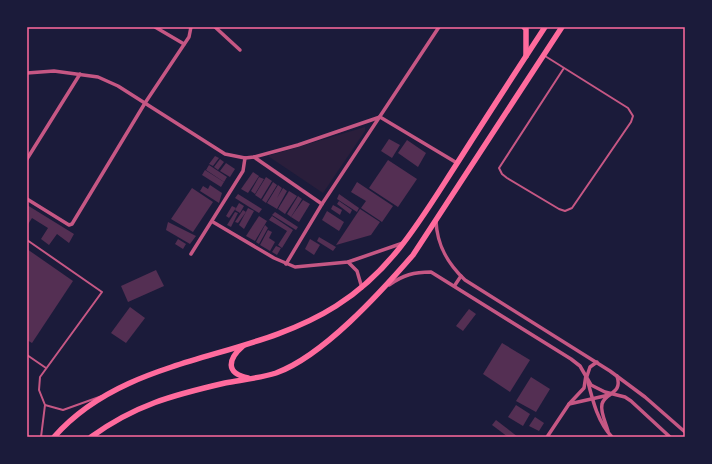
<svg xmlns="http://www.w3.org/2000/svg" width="712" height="464" viewBox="0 0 712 464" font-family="'Exo 2',sans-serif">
<rect width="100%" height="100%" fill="#1b1b3a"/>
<polygon fill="#2a1e3b" points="365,127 365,131 323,193 268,156"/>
<g fill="#542f53">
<polygon points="389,139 400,145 392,158 381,151"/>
<polygon points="407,140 426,153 418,167 398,153"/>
<polygon points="215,156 219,158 213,166 209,164"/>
<polygon points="220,159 224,162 218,170 214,167"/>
<polygon points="388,160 417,179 398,207 369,188"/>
<polygon points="226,163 235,169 230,177 220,171"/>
<polygon points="209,165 227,177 224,182 206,170"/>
<polygon points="205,170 224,182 221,187 202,175"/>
<polygon points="253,172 259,176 248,193 241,189"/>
<polygon points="259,177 264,179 255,194 251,191"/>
<polygon points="266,177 272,181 261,199 255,195"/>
<polygon points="273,182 277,185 266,203 262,200"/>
<polygon points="357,182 393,206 382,222 361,208 366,201 351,192"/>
<polygon points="210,185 222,193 219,203 200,191 203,186 208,189"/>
<polygon points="278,185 282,188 277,198 283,188 287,191 277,209 267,203"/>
<polygon points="192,188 213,202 193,232 171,219"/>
<polygon points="289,191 297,196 285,214 278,209"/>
<polygon points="238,194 262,209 259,213 235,198"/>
<polygon points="339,194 359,208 357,212 337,199"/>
<polygon points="298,196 302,199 291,217 287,214"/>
<polygon points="303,200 310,204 299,222 291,217"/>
<polygon points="339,201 352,210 350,214 337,204"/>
<polygon points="239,203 244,206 240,213 235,210"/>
<polygon points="27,205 74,234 69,243 57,234 49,245 41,239 48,228 32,218 27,226"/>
<polygon points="333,205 342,210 340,215 331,209"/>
<polygon points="232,206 236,208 229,218 226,216"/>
<polygon points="248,208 254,211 244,229 239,225"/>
<polygon points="360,209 380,222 371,235 336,245"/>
<polygon points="243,210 246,212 238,223 235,222"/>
<polygon points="327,211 344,222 339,231 322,220"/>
<polygon points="235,212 238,213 231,227 227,225"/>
<polygon points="275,212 298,227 296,230 272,215"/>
<polygon points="259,216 267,221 255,241 246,236"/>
<polygon points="272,216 293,230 282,248 278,245 287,231 269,220"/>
<polygon points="168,222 196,236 190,244 166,230"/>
<polygon points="265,225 268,228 259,244 256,242"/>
<polygon points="268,230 272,232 269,238 275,242 270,251 260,245"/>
<polygon points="319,237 336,247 333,251 317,241"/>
<polygon points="178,239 186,244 183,249 175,244"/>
<polygon points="310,239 320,245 314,255 305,249"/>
<polygon points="276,246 281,248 277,255 272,252"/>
<polygon points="27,249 73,281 32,343 27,340"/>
<polygon points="156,270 164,286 128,302 121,286"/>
<polygon points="130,307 145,318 126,343 111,333"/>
<polygon points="469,309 476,314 463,331 456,326"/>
<polygon points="502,343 530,360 510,392 483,374"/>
<polygon points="531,377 550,389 536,412 516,401"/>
<polygon points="516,405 530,414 523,426 508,417"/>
<polygon points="535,417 544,423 539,431 529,426"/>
<polygon points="496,420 518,437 508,437 492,425"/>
</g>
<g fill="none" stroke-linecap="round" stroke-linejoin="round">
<g stroke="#c65784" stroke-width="2">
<polyline points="545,56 628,108 633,116 631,122 572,208 565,211 559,209 507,178 502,174 499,168 564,68"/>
<polyline points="27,240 102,292 40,377 39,390 45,405 41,437"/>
<polyline points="27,355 46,368"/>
<polyline points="45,405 63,410 102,396"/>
</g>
<g stroke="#c65784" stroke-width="3.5">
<polyline points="155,27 184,44"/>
<polyline points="215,27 240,50"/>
<polyline points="27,73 54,71 98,77 118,86 225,154 245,158 254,157 298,145 380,117"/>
<polyline points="380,117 457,163"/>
<polyline points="254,157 322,204"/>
<polyline points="27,159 80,74"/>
<polyline points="27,199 69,225 72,224 145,103 189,37 191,27"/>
<path d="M436 221C437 245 447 263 465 280L610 371 645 397 685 432"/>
<polyline points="213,222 274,258 295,267 348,262 403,243"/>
<polyline points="191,254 243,171 245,158"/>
<polyline points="348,262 357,271 362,288"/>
<polyline points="286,264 322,204 439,27"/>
<path d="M389 285C403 275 414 272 431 272L571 359 580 366 591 385 605 392 625 397 631 401 670 437"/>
<polyline points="455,285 461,276"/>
<polyline points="587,376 590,367 597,362"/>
<path d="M588 382C593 402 598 422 612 437"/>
<polyline points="569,404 609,395"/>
<path d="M608 431C606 423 600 412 602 404 605 392 623 395 617 376"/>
<polyline points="547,437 569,404 584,388 586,375"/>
</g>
<g stroke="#ff6b9d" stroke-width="5.5">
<polyline points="524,27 526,29 526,56"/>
<path d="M243 346C228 359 225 373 248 378"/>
<path d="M54 437C127 354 248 362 336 306 392 271 421 219 456 165 485 119 515 73 545 27"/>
<path d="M91 437C135 405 173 395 225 383 241 380 260 378 276 373 323 356 380 293 413 255L562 27"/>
</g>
</g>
<rect width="712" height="464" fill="none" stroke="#1b1b3a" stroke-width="56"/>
<rect x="28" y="28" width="656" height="408" fill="none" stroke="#ff6b9d" stroke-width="1.5"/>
</svg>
